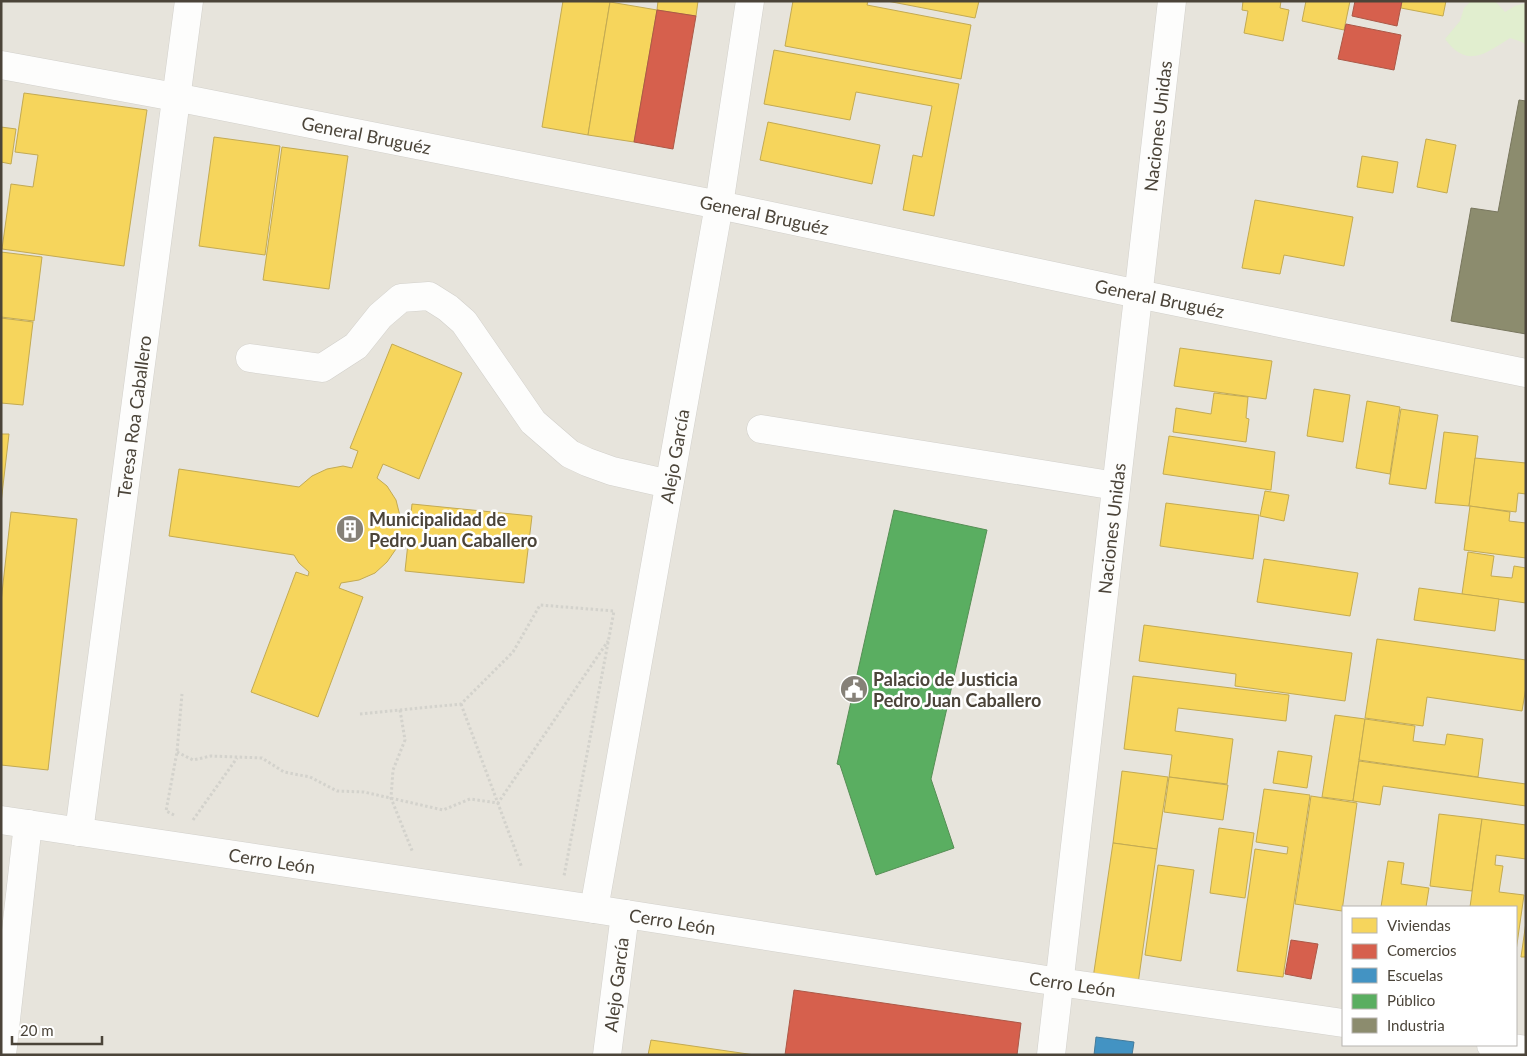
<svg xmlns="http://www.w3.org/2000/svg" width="1527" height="1056" viewBox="0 0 1527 1056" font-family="Lato,sans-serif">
<rect width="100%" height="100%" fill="#f4f2ee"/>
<path fill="#e7e4dc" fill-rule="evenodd" d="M1 1H1526V1055H1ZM1343 907H1516V1045H1343Z"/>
<path fill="#e1eecf" d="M1471 1H1495L1505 12 1515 6 1526 3V45L1522 42 1510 38C1485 54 1467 69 1445 39L1460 21 1464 8Z"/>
<g fill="#f6d55c" stroke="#c3aa52">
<polygon points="563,1 610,2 588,135 542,127"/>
<polygon points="658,1 698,1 696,16 657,10"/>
<polygon points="793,1 868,1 867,5 971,25 961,79 785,46"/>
<polygon points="887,1 979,1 975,18"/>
<polygon points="1243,1 1281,1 1280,8 1289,10 1283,41 1244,33 1248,11 1242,10"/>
<polygon points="1306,1 1350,1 1344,30 1302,21"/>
<polygon points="1402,1 1446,1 1443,16 1401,8"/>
<polygon points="610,2 657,10 634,142 588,135"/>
<polygon points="774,50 959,84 934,216 903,210 913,155 922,157 932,106 856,92 850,120 764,104"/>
<polygon points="24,93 147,110 124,266 2,249 11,184 33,187 38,155 15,152"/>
<polygon points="768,122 880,145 872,184 760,160"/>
<polygon points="1,127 16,129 11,164 1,162"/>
<polygon points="214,137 280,146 265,255 199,246"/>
<polygon points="1426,139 1456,145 1447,193 1417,187"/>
<polygon points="282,147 348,156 329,289 263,280"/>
<polygon points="1362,156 1398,162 1393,193 1357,187"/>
<polygon points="1255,200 1353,217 1344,266 1284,255 1280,274 1242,268"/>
<polygon points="1,252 42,257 34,321 1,317"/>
<polygon points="1,318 33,322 23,405 1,403"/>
<polygon points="392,344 462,373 419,479 383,464 377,478 387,486 396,500 400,516 401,522 410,523 412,504 532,516 524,583 405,571 408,543 398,542 396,549 387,562 375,573 359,580 341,583 339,588 363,597 318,717 251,692 296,572 308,576 309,572 299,563 294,555 169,536 179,469 299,487 312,476 327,469 343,466 352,468 358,451 350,448"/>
<polygon points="1180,348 1272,361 1266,399 1174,386"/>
<polygon points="1314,389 1350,395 1343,442 1307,436"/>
<polygon points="1214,393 1248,397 1246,418 1249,419 1246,442 1173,432 1176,408 1211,414"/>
<polygon points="1367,401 1400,407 1390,474 1356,468"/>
<polygon points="1401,409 1438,415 1426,489 1389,484"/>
<polygon points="1444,432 1478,436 1469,506 1435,503"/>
<polygon points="1,434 9,434 1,503"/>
<polygon points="1169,436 1275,452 1271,490 1163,474"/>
<polygon points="1475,458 1526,463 1526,494 1518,493 1516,512 1469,506"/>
<polygon points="1265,491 1289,495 1284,521 1260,516"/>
<polygon points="1166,503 1259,515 1253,559 1160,546"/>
<polygon points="1470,506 1510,512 1509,521 1526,523 1526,558 1464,550"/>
<polygon points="11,512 77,519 48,770 1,765 1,602"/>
<polygon points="1468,552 1494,556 1491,576 1512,578 1514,566 1526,568 1526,603 1462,594"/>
<polygon points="1264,559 1358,573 1350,616 1257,602"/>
<polygon points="1419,588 1499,599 1495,631 1414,620"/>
<polygon points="1144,625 1352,653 1345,701 1235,686 1236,674 1139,661"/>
<polygon points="1377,639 1526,660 1526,687 1522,711 1427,697 1423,726 1365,718"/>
<polygon points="1133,676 1289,695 1286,721 1178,708 1175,731 1233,739 1227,784 1169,777 1172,755 1124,749"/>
<polygon points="1335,715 1365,719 1353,801 1322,797"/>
<polygon points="1365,719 1415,726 1413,741 1445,745 1447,734 1483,739 1478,777 1359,760"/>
<polygon points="1278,751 1312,756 1307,788 1273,783"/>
<polygon points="1359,761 1526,784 1526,806 1383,786 1380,805 1353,801"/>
<polygon points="1122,771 1168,777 1157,849 1113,843"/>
<polygon points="1169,777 1228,785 1223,820 1164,812"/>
<polygon points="1264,789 1310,795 1283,977 1237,971 1255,849 1287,854 1288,847 1256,842"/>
<polygon points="1311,796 1357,803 1342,911 1295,904"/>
<polygon points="1439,814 1482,819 1472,891 1430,886"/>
<polygon points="1482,819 1526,825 1526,859 1496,855 1495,865 1503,866 1499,892 1524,895 1516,951 1516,907 1470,907"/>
<polygon points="1219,828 1254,833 1245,898 1210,893"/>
<polygon points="1113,843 1157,849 1137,991 1092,985"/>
<polygon points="1388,861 1404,863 1401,884 1429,888 1426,907 1381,907"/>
<polygon points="1158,865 1194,870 1181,961 1145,955"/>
<polygon points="1526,922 1526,957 1521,957"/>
<polygon points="651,1040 755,1055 648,1055"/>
</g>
<g fill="#d6604d" stroke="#ac5847">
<polygon points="1355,1 1402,1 1397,26 1352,16"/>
<polygon points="657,10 696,16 673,149 634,142"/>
<polygon points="1346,24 1401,35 1394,70 1338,59"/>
<polygon points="1291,940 1318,944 1311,979 1285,974"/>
<polygon points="794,990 1021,1023 1017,1055 785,1055"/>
</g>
<polygon fill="#4393c3" stroke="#457b9a" points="1096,1037 1134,1042 1132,1055 1094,1055"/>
<polygon fill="#5aae61" stroke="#568e55" points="894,510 987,530 931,779 954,848 876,875 840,765 837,764"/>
<polygon fill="#8c8c6e" stroke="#78765e" points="1519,100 1526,101 1526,334 1451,321 1471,208 1498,212"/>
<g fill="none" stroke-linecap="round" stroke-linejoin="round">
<defs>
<g id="minor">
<path id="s1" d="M1 65 175 97 719 205 1138 294 1526 373"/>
<polyline points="250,358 322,368 356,346 380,316 401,298 429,296 448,308 464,322 533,422 570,454 587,462 612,471 669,484"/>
<polyline points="761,429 1116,486"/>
<path id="s2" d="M1 820 594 909 1059 982 1343 1023"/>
<path id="s3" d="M79 832 189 1"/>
<path id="s4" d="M594 909 719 205 750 1"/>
<polyline points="1491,1045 1526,1050"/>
<polyline points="2,1055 28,824"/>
<path id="s5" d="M607 1055 625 914"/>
<path id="s6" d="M1051 1055 1172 1"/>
</g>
</defs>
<use href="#minor" stroke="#d2d0cb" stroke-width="29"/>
<g stroke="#d3d2cc" stroke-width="3" stroke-dasharray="2.5 2.5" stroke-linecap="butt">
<polyline points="461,704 522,868"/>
<polyline points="400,710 405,740 393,770 391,798 413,853"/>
<polyline points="360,714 461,704 513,652 540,605 614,611 564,876"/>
<polyline points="177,752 193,760 211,756 262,758 284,772 310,777 337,791 364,792 443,810 470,799 498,803 608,641"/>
<polyline points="174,815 166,811 177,752 182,694"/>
<polyline points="193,820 237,758"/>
</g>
<use href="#minor" stroke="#fdfdfc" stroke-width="28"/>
</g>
<defs>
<symbol id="building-disc" viewBox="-11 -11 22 22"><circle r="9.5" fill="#868178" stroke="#fff"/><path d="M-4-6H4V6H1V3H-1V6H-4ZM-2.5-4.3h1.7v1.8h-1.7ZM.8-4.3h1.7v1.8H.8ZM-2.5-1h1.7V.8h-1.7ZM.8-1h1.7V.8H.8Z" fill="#fff"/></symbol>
<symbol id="civic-disc" viewBox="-11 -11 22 22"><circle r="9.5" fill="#868178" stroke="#fff"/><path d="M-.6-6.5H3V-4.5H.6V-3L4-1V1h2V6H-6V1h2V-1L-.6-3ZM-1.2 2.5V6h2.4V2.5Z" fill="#fff"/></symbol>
</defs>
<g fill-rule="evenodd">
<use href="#building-disc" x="334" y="513" width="32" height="32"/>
<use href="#civic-disc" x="838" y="673" width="32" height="32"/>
</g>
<g text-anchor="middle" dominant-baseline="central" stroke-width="5" stroke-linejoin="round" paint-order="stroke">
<g font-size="18" fill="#4b4439" stroke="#fff">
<text stroke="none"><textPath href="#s6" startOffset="935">Naciones Unidas</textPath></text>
<text stroke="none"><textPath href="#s1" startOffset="372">General Bruguéz</textPath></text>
<text stroke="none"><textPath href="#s1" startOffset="778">General Bruguéz</textPath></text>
<text stroke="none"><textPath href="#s1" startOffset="1182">General Bruguéz</textPath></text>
<text stroke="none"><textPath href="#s3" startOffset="419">Teresa Roa Caballero</textPath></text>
<text stroke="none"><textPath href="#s4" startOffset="460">Alejo García</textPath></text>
<text stroke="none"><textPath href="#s6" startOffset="530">Naciones Unidas</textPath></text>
<text stroke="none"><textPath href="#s2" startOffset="274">Cerro León</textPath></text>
<text stroke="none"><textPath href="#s2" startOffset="679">Cerro León</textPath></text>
<text stroke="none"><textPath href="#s2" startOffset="1084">Cerro León</textPath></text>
<text stroke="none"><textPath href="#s5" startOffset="71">Alejo García</textPath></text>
</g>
<g font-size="18" font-weight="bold" fill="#4b4439" stroke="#fff" text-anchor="start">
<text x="369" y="519">Municipalidad de<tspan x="369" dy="21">Pedro Juan Caballero</tspan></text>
<text x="873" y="679">Palacio de Justicia<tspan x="873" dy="21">Pedro Juan Caballero</tspan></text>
</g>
</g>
<rect width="1527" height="1056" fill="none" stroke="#4b4439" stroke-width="5"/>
<rect x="1342" y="906" width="175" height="140" fill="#ffffff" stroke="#b7b4b0"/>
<rect x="1352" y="918" width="25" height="15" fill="#f6d55c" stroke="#b7b4b0"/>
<text x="1387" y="931" font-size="15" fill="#4b4439">Viviendas</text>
<rect x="1352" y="944" width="25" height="15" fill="#d6604d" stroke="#b7b4b0"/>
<text x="1387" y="956" font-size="15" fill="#4b4439">Comercios</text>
<rect x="1352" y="968" width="25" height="15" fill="#4393c3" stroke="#b7b4b0"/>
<text x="1387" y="981" font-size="15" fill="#4b4439">Escuelas</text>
<rect x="1352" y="994" width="25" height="15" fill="#5aae61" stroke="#b7b4b0"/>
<text x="1387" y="1006" font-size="15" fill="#4b4439">Público</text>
<rect x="1352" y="1018" width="25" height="15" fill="#8c8c6e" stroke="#b7b4b0"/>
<text x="1387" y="1031" font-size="15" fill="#4b4439">Industria</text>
<path d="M12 1036v8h90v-8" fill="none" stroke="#4b4439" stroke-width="2.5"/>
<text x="20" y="1036" font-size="15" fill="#4b4439" stroke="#ffffff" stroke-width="4" paint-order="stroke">20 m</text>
</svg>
